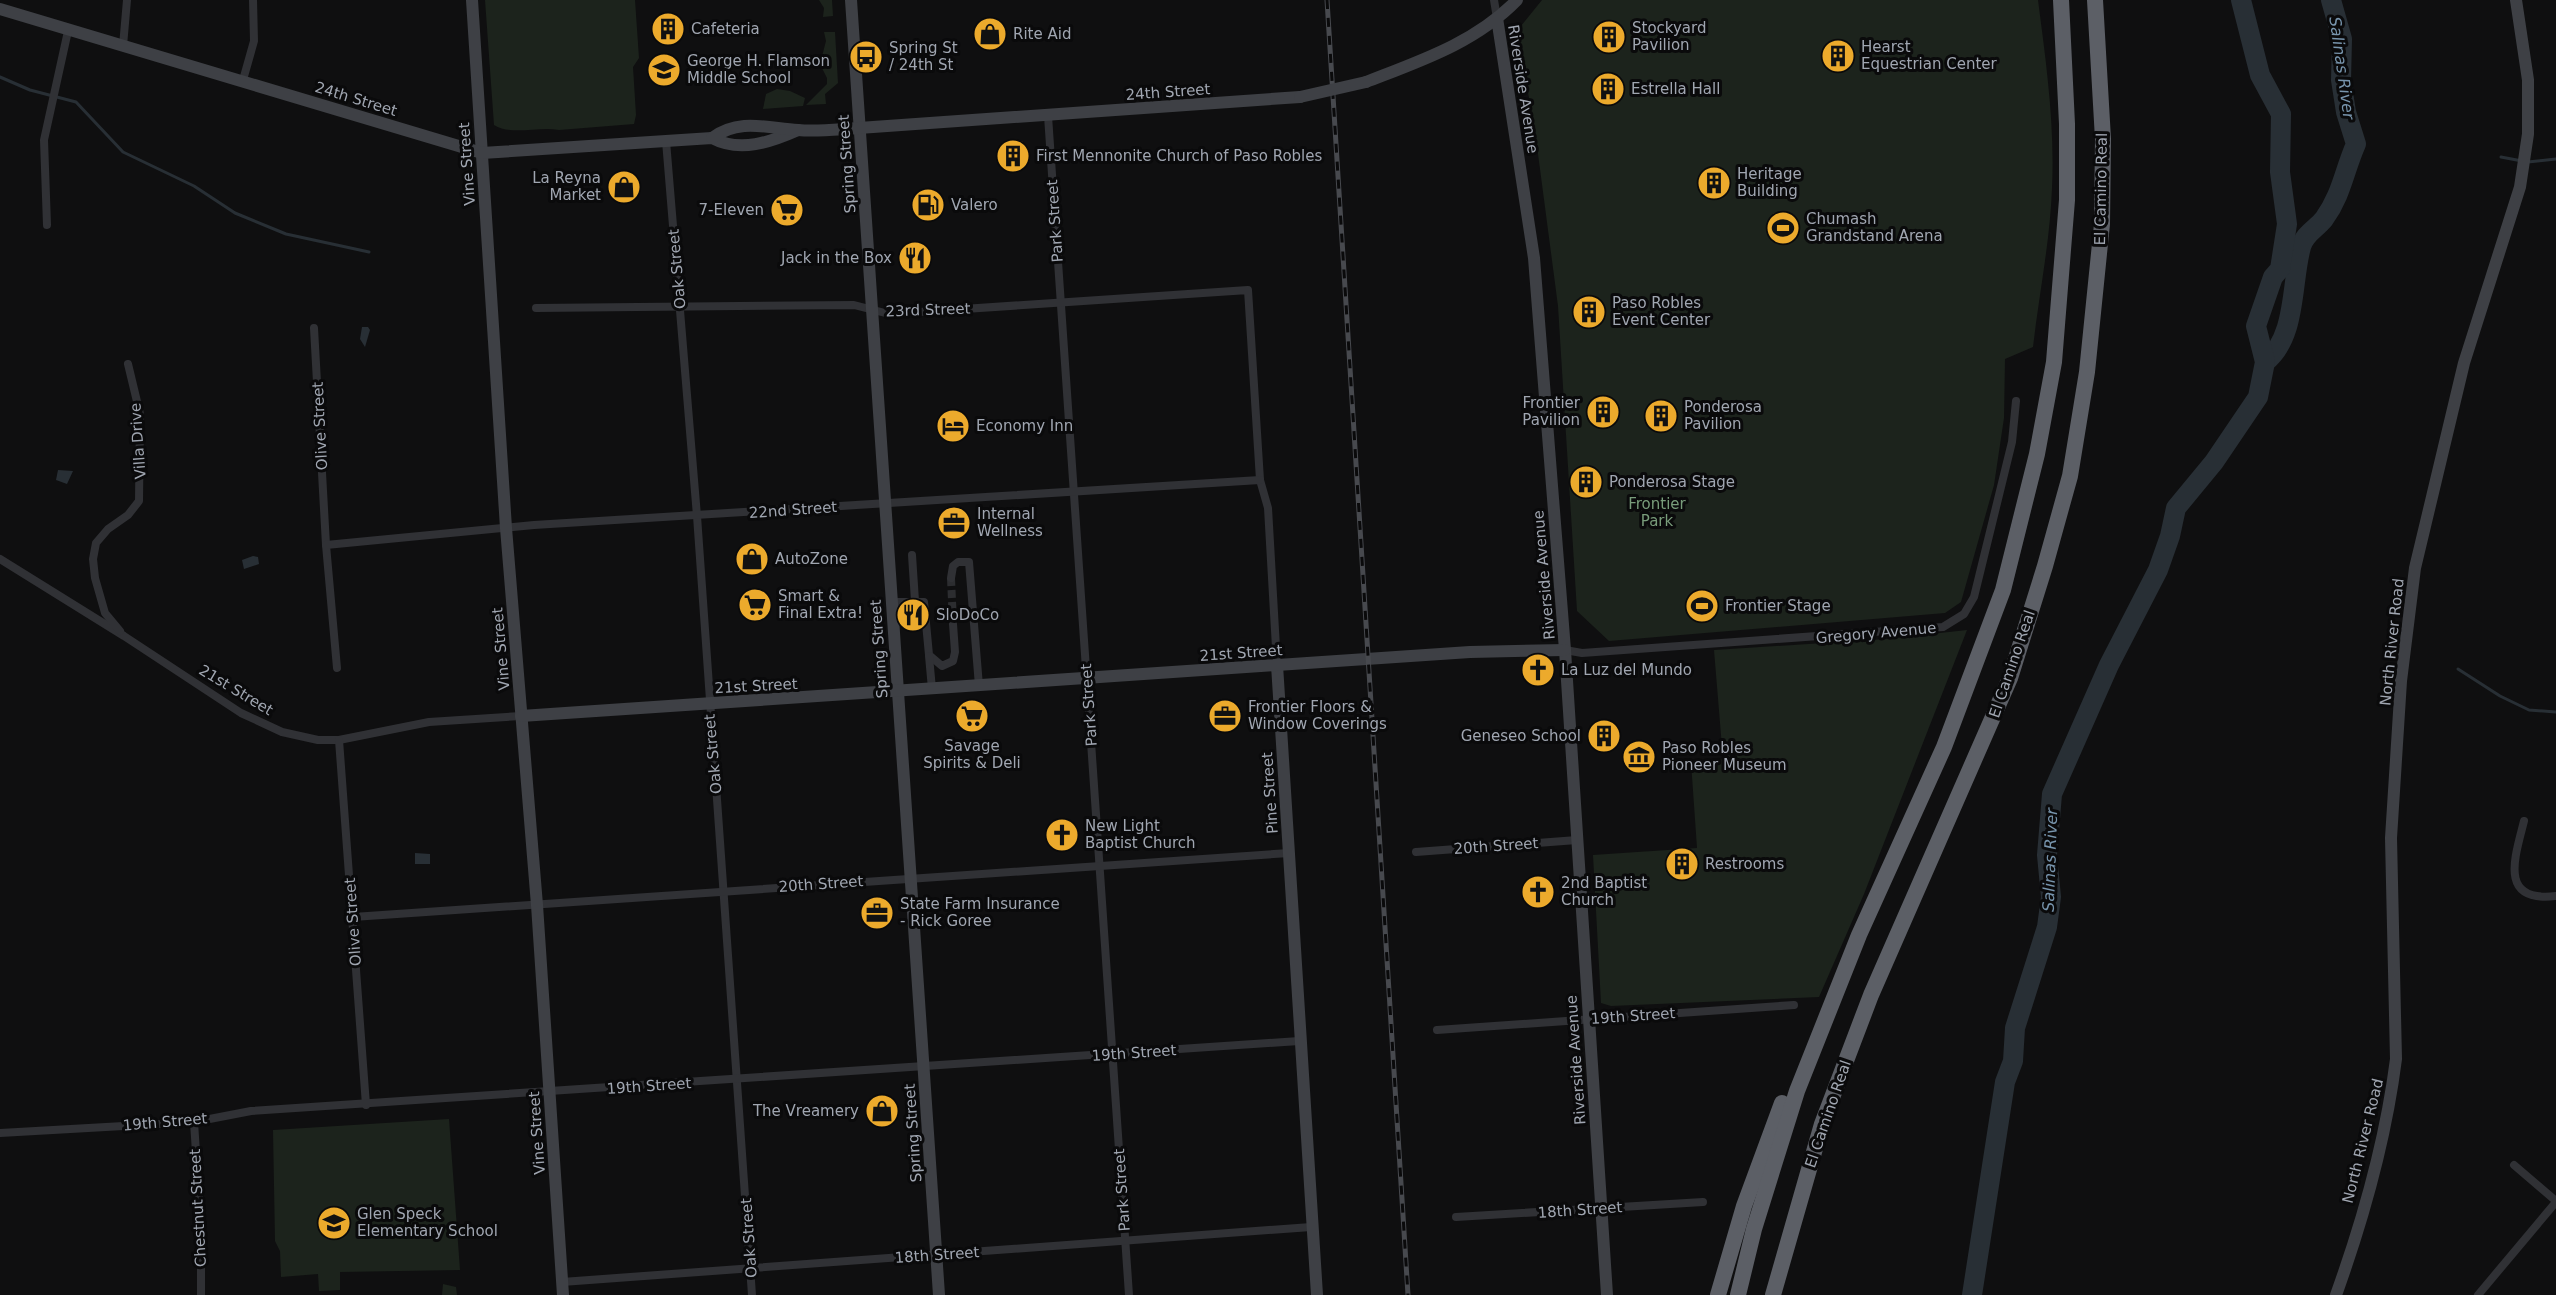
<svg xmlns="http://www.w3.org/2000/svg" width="2556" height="1295" viewBox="0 0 2556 1295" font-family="'DejaVu Sans',sans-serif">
<rect width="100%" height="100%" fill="#0f0f10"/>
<g fill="#1c231c">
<path d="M485 0H635L639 58 633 67 636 115 634 124 559 130C538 126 512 136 494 125Z"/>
<polygon points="819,0 832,0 833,16 823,17 824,8"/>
<path d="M1542 0H2038C2046 62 2055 125 2052 188 2050 242 2039 294 2033 347L2005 359 2004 418 1994 485 1961 602 1945 613 1609 641 1577 611 1558 306 1535 131 1517 31Z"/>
<polygon points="824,32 835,32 838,83 825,94 826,104 806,105 827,84 827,78 820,64 826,41"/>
<polygon points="777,89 790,91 805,98 803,106 763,109 766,94"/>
<polygon points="1967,630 1864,894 1819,997 1611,1006 1601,1003 1593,855 1697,848 1691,762 1723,759 1714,650 1886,639"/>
<polygon points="449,1119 460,1270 340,1272 340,1290 319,1291 318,1274 281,1277 280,1251 275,1241 273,1130"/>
<polygon points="443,1284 456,1287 457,1295 442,1295"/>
</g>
<g fill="#282f35">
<polygon points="362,327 368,327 370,330 365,347 360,339"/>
<polygon points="58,470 73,471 67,484 56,480"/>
<polygon points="253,556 258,557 259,564 244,569 242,560"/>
<polygon points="415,853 430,854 430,864 415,864"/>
</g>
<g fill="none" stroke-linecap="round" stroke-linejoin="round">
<g stroke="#282f35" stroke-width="3">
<polyline points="0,77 30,90 76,102 123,152 194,186 235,213 286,234 369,252"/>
<polyline points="2501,157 2522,161"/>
<polyline points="2528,162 2556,159"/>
<polyline points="2458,669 2500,696 2529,710 2556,712"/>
</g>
<g stroke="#282f35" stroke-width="20">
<path d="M2265 362C2297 337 2291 283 2301 247 2304 234 2316 229 2324 219 2342 194 2344 171 2356 144L2346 112 2341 80 2342 39 2331 0"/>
<polyline points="1972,1295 2005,1082 2013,1061 2015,1028 2047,927 2051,897 2047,855 2052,794 2109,665 2158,570 2170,536 2176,508 2214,462 2258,397 2265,362 2256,326 2273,277 2280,269 2287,224 2280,172 2281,114 2260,75 2241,0"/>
</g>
<polyline stroke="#2c2d30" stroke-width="8" stroke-dasharray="8 4" stroke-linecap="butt" points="951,578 953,624"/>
<g stroke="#303135" stroke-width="8">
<polyline points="1494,0 1497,18"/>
<polyline points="123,46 127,0"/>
<polyline points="243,80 254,41 253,0"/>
<polyline points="1048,116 1129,1295"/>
<polyline points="666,141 697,516 752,1295"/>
<polyline points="47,225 44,140 68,31"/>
<polyline points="536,308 854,305 889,314 1248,290 1260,480 1268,508 1277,665"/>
<polyline points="314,328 326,545 337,668"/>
<polyline points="326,545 534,525 1260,480"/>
<polyline points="912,555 915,601"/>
<polyline points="0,559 124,636 241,713 282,732 318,740 339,740 429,722 521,716"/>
<polyline points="951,578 953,566 958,562 969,562 979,686"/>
<polyline points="891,602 924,602 929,655 942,666 953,661 955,652 953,624"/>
<polyline points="120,631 105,613 95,578 93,559 96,543 108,529 128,515 139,501 140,414 128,364"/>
<polyline points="1565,650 1582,653 1943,627 1964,614 1974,597 2012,442 2016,401"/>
<polyline points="929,656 932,689"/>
<polyline points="339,740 366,1105"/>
<path d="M2524 821C2515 857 2498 903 2556 896"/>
<polyline points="1416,852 1577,840"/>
<polyline points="353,917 1289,853"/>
<polyline points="1437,1030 1794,1005"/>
<polyline points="194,1122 201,1228 201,1295"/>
<polyline points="0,1133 194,1122 251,1111 1299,1041"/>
<polyline points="2514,1165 2556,1201"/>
<polyline points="1456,1217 1703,1202"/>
<polyline points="562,1282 1311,1227"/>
<polyline points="2478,1295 2556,1202"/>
</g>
<g stroke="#3e4045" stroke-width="12">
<polyline points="472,0 506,528 537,905 563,1295"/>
<polyline points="851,0 939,1295"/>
<path d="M0 9 482 153 712 138C740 153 771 142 798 130"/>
<polyline points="1497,18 1534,258 1565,650 1607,1295"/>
<path d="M1366 82C1420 61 1475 43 1517 0"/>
<path d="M712 138C739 118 767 128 798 130 818 132 839 129 859 128L1300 97"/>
<polyline points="1277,665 1317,1295"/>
<polyline points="521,716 1470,652 1565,650"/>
<path d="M2336 1295C2363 1220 2386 1138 2396 1059L2391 838 2401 681 2415 568 2464 363 2520 187 2528 134V80L2516 0"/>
</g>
<g stroke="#5c5f66" stroke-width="16">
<polyline points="1718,1295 1744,1206 1782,1103"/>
<polyline points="1738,1295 1754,1229 1797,1091 1859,935 1944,747 2003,590 2037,454 2054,362 2067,200 2067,124 2061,0"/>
<polyline points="1773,1295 1822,1124 1871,995 2010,678 2045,566 2070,476 2087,372 2102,224 2103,139 2095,0"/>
</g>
<defs>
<polyline id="rail" points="1327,0 1408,1295"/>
</defs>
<use href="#rail" stroke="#47494e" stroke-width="5"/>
<use href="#rail" stroke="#0a0a0b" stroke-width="3" stroke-dasharray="9" stroke-linecap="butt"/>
<polyline stroke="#3e4045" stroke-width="12" points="1300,97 1366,82"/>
</g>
<defs>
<symbol id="building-disc" viewBox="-11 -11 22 22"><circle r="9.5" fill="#ecaa2c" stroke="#0a0a0b"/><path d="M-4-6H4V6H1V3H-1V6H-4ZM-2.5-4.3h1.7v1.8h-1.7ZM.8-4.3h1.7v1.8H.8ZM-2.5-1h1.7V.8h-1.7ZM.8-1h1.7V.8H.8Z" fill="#111"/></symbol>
<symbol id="shop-disc" viewBox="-11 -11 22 22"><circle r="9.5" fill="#ecaa2c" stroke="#0a0a0b"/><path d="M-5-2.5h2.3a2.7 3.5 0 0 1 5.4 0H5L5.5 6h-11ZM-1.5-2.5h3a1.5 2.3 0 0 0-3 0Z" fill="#111"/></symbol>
<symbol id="bus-disc" viewBox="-11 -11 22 22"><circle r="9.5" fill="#ecaa2c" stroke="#0a0a0b"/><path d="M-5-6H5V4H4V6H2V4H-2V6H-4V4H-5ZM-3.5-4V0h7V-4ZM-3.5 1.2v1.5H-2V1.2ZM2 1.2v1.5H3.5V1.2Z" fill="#111"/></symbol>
<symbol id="school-disc" viewBox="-11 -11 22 22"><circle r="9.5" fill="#ecaa2c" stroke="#0a0a0b"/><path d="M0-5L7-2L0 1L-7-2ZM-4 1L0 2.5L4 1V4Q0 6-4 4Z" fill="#111"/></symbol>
<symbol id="fuel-disc" viewBox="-11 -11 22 22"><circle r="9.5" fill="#ecaa2c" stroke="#0a0a0b"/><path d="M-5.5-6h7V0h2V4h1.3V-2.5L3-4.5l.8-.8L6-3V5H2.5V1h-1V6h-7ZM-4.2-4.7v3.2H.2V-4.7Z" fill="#111"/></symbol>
<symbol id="supermarket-disc" viewBox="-11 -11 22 22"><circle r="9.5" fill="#ecaa2c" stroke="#0a0a0b"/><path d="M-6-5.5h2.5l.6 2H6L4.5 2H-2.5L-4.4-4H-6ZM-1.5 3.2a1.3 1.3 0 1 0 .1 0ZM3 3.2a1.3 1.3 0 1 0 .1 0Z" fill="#111"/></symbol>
<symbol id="stadium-disc" viewBox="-11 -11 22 22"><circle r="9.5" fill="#ecaa2c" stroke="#0a0a0b"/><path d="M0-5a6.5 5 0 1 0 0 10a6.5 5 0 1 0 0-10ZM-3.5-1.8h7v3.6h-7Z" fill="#111"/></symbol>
<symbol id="restaurant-disc" viewBox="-11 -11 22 22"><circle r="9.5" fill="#ecaa2c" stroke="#0a0a0b"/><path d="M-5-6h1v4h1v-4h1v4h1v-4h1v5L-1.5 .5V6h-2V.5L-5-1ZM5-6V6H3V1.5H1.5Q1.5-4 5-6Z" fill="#111"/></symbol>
<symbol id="hotel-disc" viewBox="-11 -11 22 22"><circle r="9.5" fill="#ecaa2c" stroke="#0a0a0b"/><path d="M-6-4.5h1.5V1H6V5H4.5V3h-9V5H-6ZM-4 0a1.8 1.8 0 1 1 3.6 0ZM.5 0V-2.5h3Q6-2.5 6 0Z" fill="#111"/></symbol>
<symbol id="office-disc" viewBox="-11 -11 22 22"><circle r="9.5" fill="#ecaa2c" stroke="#0a0a0b"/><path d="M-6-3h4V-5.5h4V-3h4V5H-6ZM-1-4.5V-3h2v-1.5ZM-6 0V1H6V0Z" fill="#111"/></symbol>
<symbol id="church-disc" viewBox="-11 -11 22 22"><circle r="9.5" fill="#ecaa2c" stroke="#0a0a0b"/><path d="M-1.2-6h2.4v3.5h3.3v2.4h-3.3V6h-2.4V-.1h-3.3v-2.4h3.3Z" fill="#111"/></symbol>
<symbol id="museum-disc" viewBox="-11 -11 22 22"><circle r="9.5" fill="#ecaa2c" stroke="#0a0a0b"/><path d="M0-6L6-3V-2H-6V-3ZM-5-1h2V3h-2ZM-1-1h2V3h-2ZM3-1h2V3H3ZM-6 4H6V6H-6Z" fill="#111"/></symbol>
</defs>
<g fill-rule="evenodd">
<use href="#building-disc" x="649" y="10" width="38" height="38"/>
<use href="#shop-disc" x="971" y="15" width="38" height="38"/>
<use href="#building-disc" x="1590" y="18" width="38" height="38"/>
<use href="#building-disc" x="1819" y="37" width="38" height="38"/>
<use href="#bus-disc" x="847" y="38" width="38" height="38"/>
<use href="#school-disc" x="645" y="51" width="38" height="38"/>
<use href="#building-disc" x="1589" y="70" width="38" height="38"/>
<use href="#building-disc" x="994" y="137" width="38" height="38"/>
<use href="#building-disc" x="1695" y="164" width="38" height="38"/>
<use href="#shop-disc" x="605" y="168" width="38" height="38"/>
<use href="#fuel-disc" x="909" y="186" width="38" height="38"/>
<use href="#supermarket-disc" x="768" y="191" width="38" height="38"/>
<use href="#stadium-disc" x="1764" y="209" width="38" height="38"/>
<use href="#restaurant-disc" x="896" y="239" width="38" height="38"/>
<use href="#building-disc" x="1570" y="293" width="38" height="38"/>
<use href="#building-disc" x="1584" y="393" width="38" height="38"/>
<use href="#building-disc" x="1642" y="397" width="38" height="38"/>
<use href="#hotel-disc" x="934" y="407" width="38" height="38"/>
<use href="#building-disc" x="1567" y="463" width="38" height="38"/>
<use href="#office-disc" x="935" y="504" width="38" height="38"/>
<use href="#shop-disc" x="733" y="540" width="38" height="38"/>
<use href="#supermarket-disc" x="736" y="586" width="38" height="38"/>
<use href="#stadium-disc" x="1683" y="587" width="38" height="38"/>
<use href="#restaurant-disc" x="894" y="596" width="38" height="38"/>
<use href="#church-disc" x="1519" y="651" width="38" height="38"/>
<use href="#supermarket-disc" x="953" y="697" width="38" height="38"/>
<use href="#office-disc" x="1206" y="697" width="38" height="38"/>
<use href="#building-disc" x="1585" y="717" width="38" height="38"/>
<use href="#museum-disc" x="1620" y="738" width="38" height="38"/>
<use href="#church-disc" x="1043" y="816" width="38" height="38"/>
<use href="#building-disc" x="1663" y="845" width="38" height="38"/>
<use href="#church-disc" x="1519" y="873" width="38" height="38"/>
<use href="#office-disc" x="858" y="894" width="38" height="38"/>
<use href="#shop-disc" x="863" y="1092" width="38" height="38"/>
<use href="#school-disc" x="315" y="1204" width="38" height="38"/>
</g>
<g text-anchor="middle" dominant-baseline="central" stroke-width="6" stroke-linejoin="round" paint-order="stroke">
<g font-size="15" fill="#a0a6b1" stroke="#0a0a0b" text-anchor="start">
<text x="1632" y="28">Stockyard<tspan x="1632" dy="17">Pavilion</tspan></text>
<text x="691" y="29">Cafeteria</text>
<text x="1013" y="34">Rite Aid</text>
<text x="1861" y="47">Hearst<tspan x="1861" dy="17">Equestrian Center</tspan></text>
<text x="889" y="48">Spring St<tspan x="889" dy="17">/ 24th St</tspan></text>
<text x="687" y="61">George H. Flamson<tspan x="687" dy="17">Middle School</tspan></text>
<text x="1631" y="89">Estrella Hall</text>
<text x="1036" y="156">First Mennonite Church of Paso Robles</text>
<text x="1737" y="174">Heritage<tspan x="1737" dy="17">Building</tspan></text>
<text x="601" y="178" text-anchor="end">La Reyna<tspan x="601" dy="17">Market</tspan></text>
<text x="951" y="205">Valero</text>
<text x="764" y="210" text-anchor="end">7-Eleven</text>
<text x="1806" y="219">Chumash<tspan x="1806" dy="17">Grandstand Arena</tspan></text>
<text x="892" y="258" text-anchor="end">Jack in the Box</text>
<text x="1612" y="303">Paso Robles<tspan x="1612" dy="17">Event Center</tspan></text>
<text x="1580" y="403" text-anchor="end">Frontier<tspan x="1580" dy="17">Pavilion</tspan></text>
<text x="1684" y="407">Ponderosa<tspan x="1684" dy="17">Pavilion</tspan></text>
<text x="976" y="426">Economy Inn</text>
<text x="1609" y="482">Ponderosa Stage</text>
<text x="977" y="514">Internal<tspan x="977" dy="17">Wellness</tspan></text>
<text x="775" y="559">AutoZone</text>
<text x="778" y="596">Smart &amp;<tspan x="778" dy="17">Final Extra!</tspan></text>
<text x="1725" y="606">Frontier Stage</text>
<text x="936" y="615">SloDoCo</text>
<text x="1561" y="670">La Luz del Mundo</text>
<text x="1248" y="707">Frontier Floors &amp;<tspan x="1248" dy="17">Window Coverings</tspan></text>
<text x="1581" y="736" text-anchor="end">Geneseo School</text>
<text x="972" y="746" text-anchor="middle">Savage<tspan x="972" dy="17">Spirits &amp; Deli</tspan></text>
<text x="1662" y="748">Paso Robles<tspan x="1662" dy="17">Pioneer Museum</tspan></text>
<text x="1085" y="826">New Light<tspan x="1085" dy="17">Baptist Church</tspan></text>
<text x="1705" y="864">Restrooms</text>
<text x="1561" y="883">2nd Baptist<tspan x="1561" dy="17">Church</tspan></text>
<text x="900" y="904">State Farm Insurance<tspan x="900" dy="17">- Rick Goree</tspan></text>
<text x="859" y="1111" text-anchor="end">The Vreamery</text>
<text x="357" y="1214">Glen Speck<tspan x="357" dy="17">Elementary School</tspan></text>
</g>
<g font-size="15" fill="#a0a6b1" stroke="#0a0a0b">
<text transform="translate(1523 89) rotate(81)">Riverside Avenue</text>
<text transform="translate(1168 92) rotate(-4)">24th Street</text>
<text transform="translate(356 99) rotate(17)">24th Street</text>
<text transform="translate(467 164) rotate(-94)">Vine Street</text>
<text transform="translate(847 164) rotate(-94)">Spring Street</text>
<text transform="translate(2101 189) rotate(-89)">El Camino Real</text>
<text transform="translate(1055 221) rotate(-94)">Park Street</text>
<text transform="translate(677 269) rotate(-95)">Oak Street</text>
<text transform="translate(928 310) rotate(-2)">23rd Street</text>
<text transform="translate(320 426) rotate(-93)">Olive Street</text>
<text transform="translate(138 441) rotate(-94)">Villa Drive</text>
<text transform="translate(793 510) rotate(-4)">22nd Street</text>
<text transform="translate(1544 575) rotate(-95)">Riverside Avenue</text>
<text transform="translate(1876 633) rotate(-5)">Gregory Avenue</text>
<text transform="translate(2392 642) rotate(-84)">North River Road</text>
<text transform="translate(501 649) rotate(-95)">Vine Street</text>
<text transform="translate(879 649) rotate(-94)">Spring Street</text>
<text transform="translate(1241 653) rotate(-4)">21st Street</text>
<text transform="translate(2012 664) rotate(-71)">El Camino Real</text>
<text transform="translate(756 686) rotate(-3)">21st Street</text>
<text transform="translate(236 690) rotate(31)">21st Street</text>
<text transform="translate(1089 705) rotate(-94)">Park Street</text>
<text transform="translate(713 754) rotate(-95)">Oak Street</text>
<text transform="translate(1270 793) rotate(-94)">Pine Street</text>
<text transform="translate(1496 846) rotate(-4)">20th Street</text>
<text transform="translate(821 884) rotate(-4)">20th Street</text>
<text transform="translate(353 922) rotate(-94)">Olive Street</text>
<text transform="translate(1633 1016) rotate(-4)">19th Street</text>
<text transform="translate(1134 1053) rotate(-4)">19th Street</text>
<text transform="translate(1576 1060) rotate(-94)">Riverside Avenue</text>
<text transform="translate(649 1086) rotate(-4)">19th Street</text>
<text transform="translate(1828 1114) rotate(-71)">El Camino Real</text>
<text transform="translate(165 1122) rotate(-5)">19th Street</text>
<text transform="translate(537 1133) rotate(-94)">Vine Street</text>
<text transform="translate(913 1133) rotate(-94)">Spring Street</text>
<text transform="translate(2363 1141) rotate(-76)">North River Road</text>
<text transform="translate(1122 1190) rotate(-94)">Park Street</text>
<text transform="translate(198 1208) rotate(-93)">Chestnut Street</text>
<text transform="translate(1580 1210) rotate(-4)">18th Street</text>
<text transform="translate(749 1238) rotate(-94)">Oak Street</text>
<text transform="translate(937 1255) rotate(-4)">18th Street</text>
</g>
<g font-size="15" fill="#789c7a" stroke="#0a0a0b">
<text x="1657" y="504">Frontier<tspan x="1657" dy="17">Park</tspan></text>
</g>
<g font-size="16" font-style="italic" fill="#7794ac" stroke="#0a0a0b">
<text transform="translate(2342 68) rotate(82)">Salinas River</text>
<text transform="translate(2050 860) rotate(-88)">Salinas River</text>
</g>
</g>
</svg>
